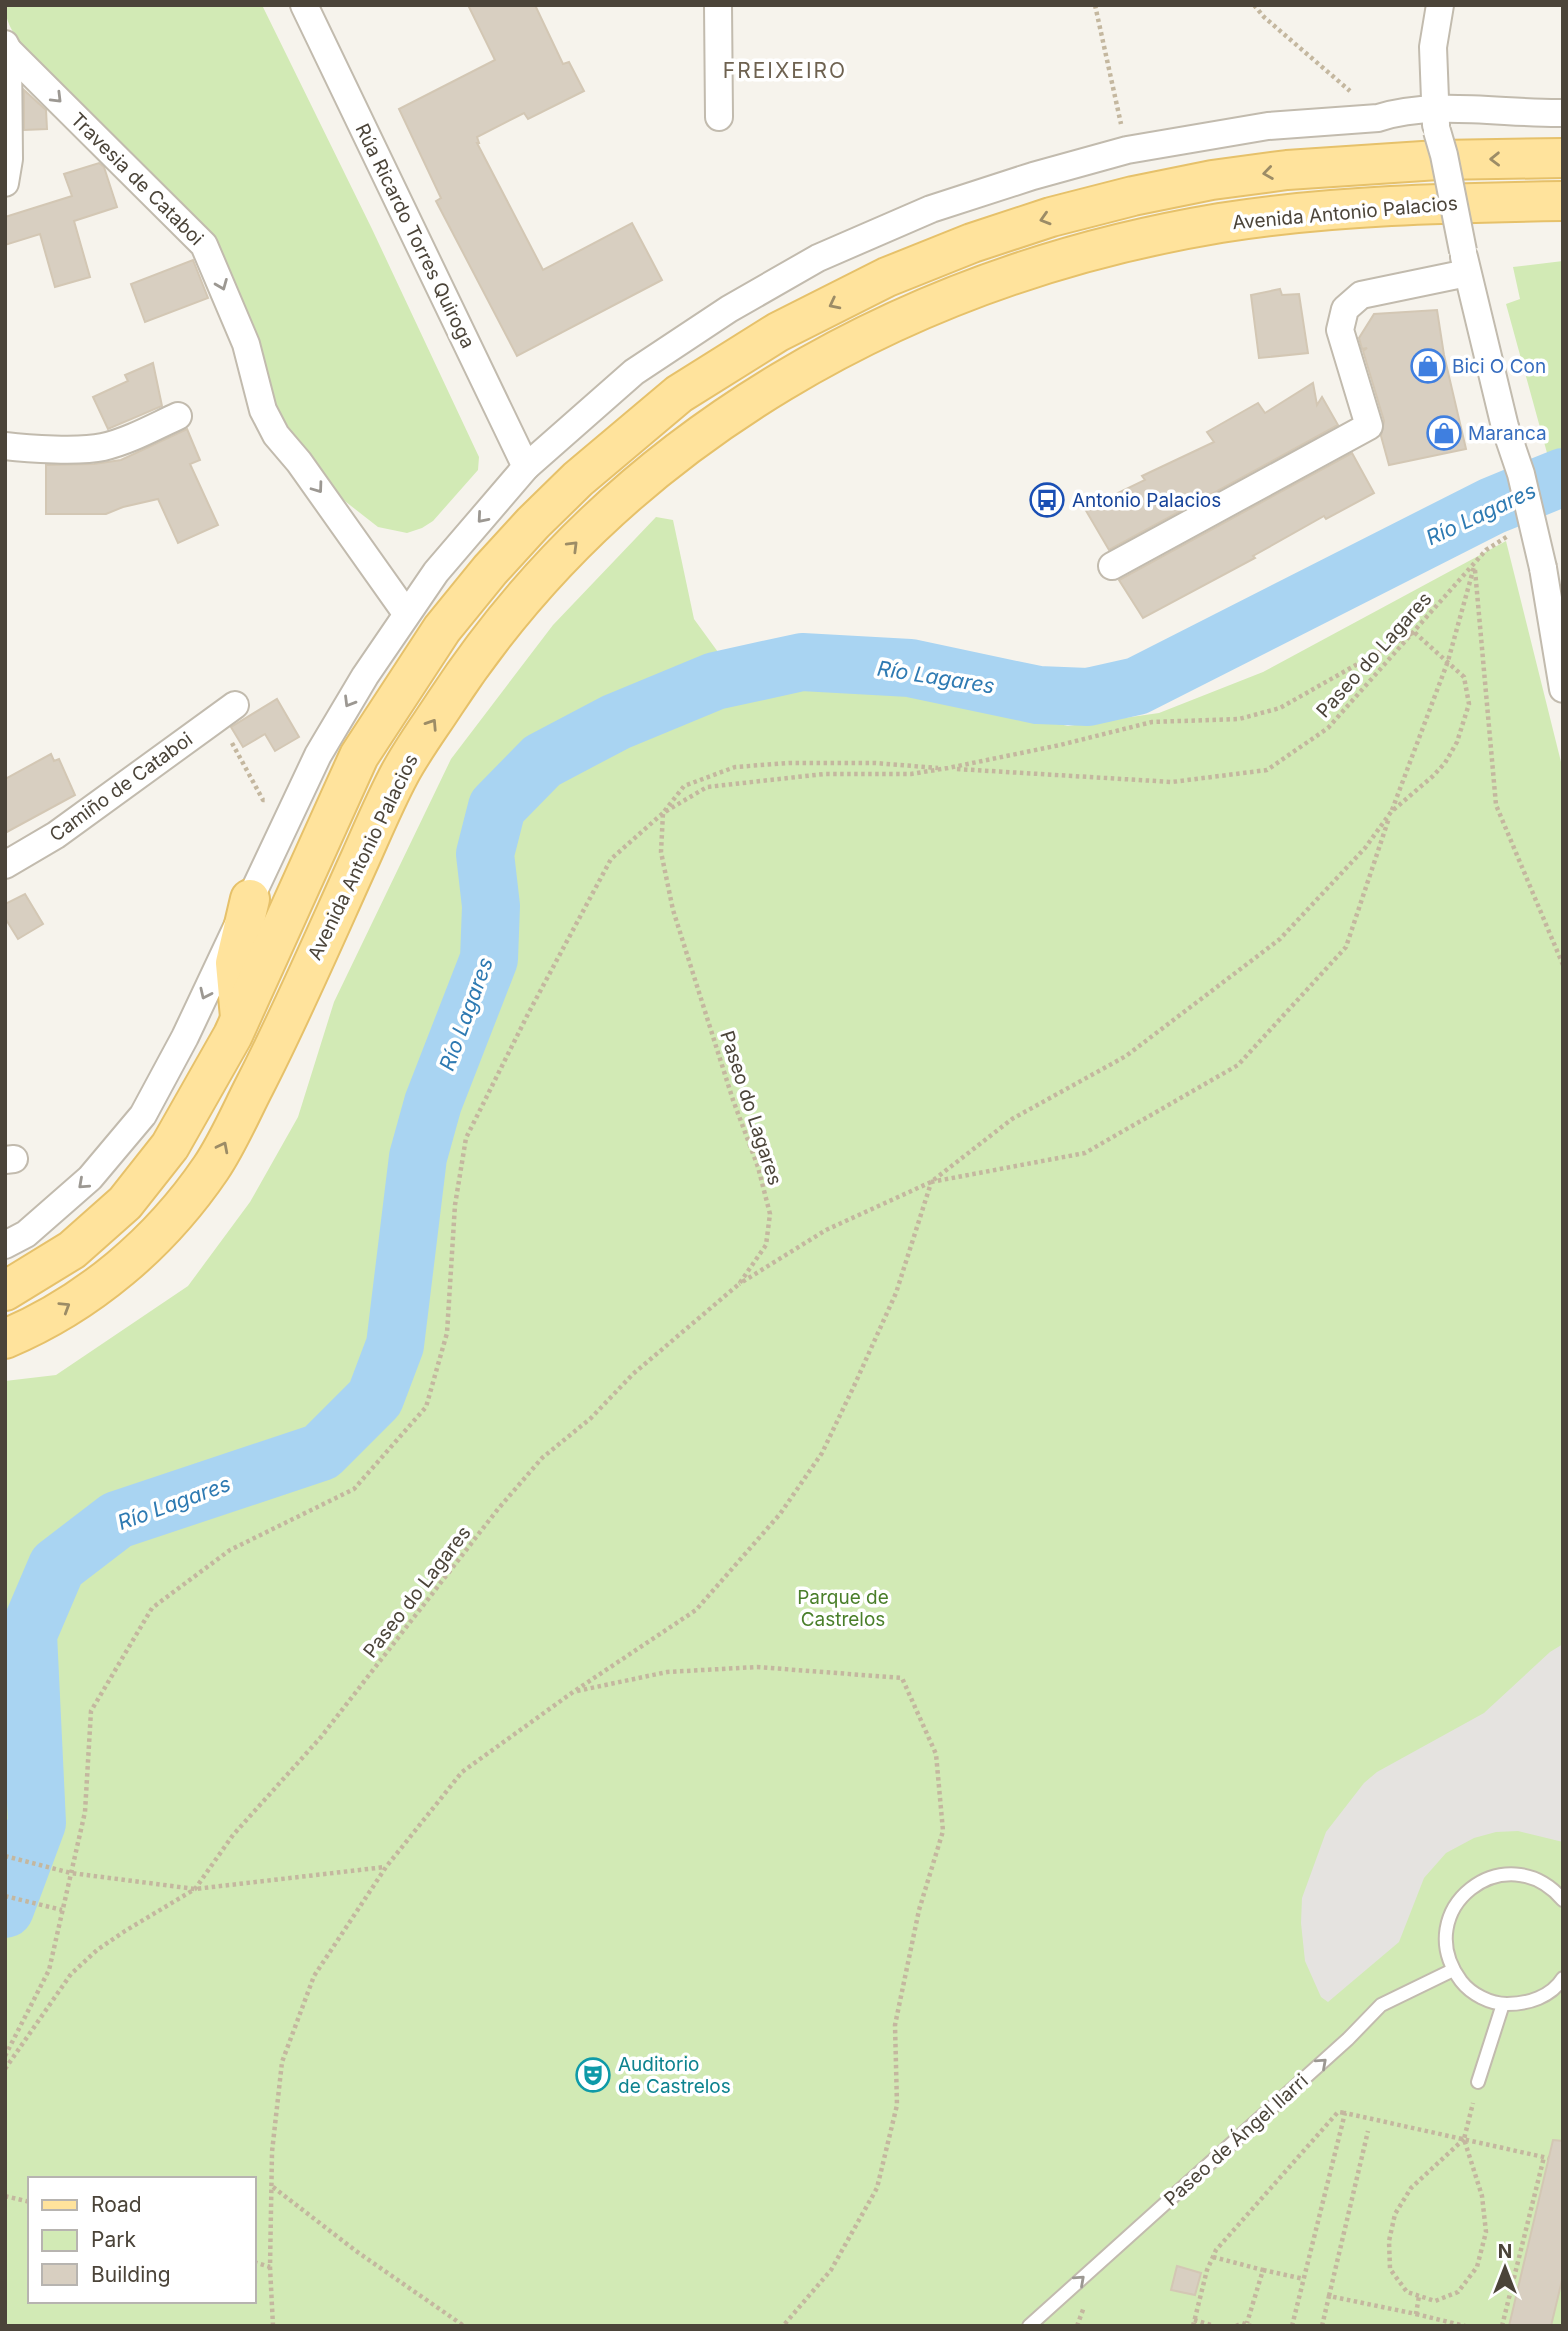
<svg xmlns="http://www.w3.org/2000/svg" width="1568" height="2331" viewBox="0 0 1568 2331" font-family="Inter,sans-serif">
<rect width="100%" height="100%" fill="#f6f3ec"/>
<g fill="#d2eab5" fill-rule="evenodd">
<path d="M5 5H262L372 229 479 457 478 470 433 521 422 528 407 533 378 527 346 502 281 434 213 248 39 64C24 47 5 29 5 5Z"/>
<polygon points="1563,261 1563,511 1506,304 1520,299 1513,267"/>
<path d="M656 517 673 520 694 619 747 692 808 686H899L1068 726 1159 713 1263 672 1506 541 1563 770V2326H5V1381L56 1375 188 1286 250 1202 298 1117 334 1002 451 759 553 625ZM30 2179H254V2301H30Z"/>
</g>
<polygon fill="#e5e3e0" points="1563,1644 1563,1842 1518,1831 1496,1832 1474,1838 1446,1853 1424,1878 1399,1942 1328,2002 1321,1997 1305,1961 1301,1923 1302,1898 1326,1832 1364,1783 1377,1772 1484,1713 1550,1652"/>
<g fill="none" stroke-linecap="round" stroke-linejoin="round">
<polyline stroke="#a9d4f2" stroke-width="58" points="5,1909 37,1823 28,1634 57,1566 117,1520 321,1452 375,1398 395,1345 418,1157 433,1103 489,959 491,906 485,854 497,807 542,761 616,722 715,681 802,662 910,668 1038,695 1088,697 1137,686 1492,506 1563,477"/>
</g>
<g fill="#d8cfc1" stroke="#d3c7b4" stroke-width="2">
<polygon points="468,5 535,5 563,64 569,62 584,91 528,119 524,113 477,137 479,143 477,143 543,270 632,223 662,280 517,356 436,201 441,198 399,109 495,60"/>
<polygon points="24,90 46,110 47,129 24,130"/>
<polygon points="99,163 104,167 117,207 74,221 90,277 55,287 40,234 5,245 5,217 72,196 64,174"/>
<polygon points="193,260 208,298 145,322 131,284"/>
<polygon points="1280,289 1282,295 1299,294 1308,353 1259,358 1251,295"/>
<polygon points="1437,310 1444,355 1466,449 1389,465 1381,436 1384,421 1363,351 1367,348 1362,349 1359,338 1374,314"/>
<polygon points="153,363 162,406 108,429 93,397 128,381 125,375"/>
<polygon points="1313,383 1317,405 1322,397 1338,425 1109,550 1085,509 1145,480 1142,476 1214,442 1207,432 1258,403 1265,413"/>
<polygon points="187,429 200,460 190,464 218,525 178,543 158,499 123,507 106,514 46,514 46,465 94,464 121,460"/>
<polygon points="1352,453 1374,493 1326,519 1324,516 1253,556 1255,558 1143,618 1119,580"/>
<polygon points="277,699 299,737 275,751 265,734 243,747 231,727"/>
<polygon points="51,754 54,761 59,759 75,795 5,833 5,779"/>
<polygon points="25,894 43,924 18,939 5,918 5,904"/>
<polygon points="1553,2140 1563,2141 1563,2276 1551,2326 1509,2326"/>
<polygon points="1177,2266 1201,2273 1195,2295 1171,2290"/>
</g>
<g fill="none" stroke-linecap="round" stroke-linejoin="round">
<defs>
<g id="service">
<path d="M1563 1900C1506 1833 1408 1910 1461 1981 1471 1994 1490 2004 1507 2004 1528 2004 1551 1997 1563 1978"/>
<polyline points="1478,2082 1503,2004"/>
<polyline points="1029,2326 1348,2039 1381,2005 1453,1970"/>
</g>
<g id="minor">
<polyline points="304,5 526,467"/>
<polyline points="718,5 719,117"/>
<polyline points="5,44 8,50 9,159 5,183"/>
<polyline points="8,50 204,245 246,344 263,410 276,435 299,462 406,613"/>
<polyline points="1436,125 1433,47 1440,5"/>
<polyline points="1464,257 1505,427"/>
<path d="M5 446C29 449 80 452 103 447 129 441 154 427 178 416"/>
<polyline points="1112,566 1369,426 1340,330 1345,309 1361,295 1467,273"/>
<polyline points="1543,568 1563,689"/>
<polyline points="5,865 56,835 235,705"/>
<polyline points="5,1160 14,1159"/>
<path d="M5 1245 26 1234 90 1178 143 1115 185 1037 318 755 365 676 436 572 526 467 634 372 729 309 818 258 931 209 1033 176 1127 150 1268 126 1378 118C1432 100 1505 114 1563 113"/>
</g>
<g id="primary">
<polyline points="240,1017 235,963 250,899"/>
<polyline points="5,1291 72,1250 125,1203 170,1146 233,1035 359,756 442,629 490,570 533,523 578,479 679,394 778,332 887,277 972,243 1051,217 1133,196 1212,180 1287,170 1438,160 1563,158"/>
<path d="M5 1339C88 1304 160 1243 211 1168 228 1143 241 1112 255 1085 293 1011 326 934 360 859 373 830 385 801 400 773 413 749 430 726 445 703 620 435 908 275 1220 223 1333 205 1448 203 1563 201"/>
</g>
</defs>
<use href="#service" stroke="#c2bbae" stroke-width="16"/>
<use href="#minor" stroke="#c2bbae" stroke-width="30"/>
<use href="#primary" stroke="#e6c16a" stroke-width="42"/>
<g stroke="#c4b79f" stroke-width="4.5" stroke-dasharray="3.5 3.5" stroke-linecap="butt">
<polyline points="1095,5 1121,124"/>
<polyline points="1254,5 1264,17 1350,91"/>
<polyline points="1475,570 1496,805 1563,965"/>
<polyline points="232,743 263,800 267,800"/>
<polyline points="957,769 1172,782 1267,770 1328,728 1486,550 1508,536"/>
<polyline points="1392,810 1448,661 1474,567"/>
<polyline points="931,1182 1085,1153 1238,1065 1346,947 1389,818"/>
<polyline points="577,1691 667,1672 757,1667 902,1678 936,1754 943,1831 919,1910 895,2025 897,2105 877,2188 831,2270 783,2326"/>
<polyline points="5,1856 71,1873 195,1889 385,1867"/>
<polyline points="5,1896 62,1910"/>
<polyline points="5,2056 49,1970 85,1812 91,1711 152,1608 230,1550 354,1489 426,1407 447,1333 455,1205 466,1138 529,1012 611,859 663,813 707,787 824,774 911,774 948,768 1060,745 1152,722 1239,719 1280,708 1414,632 1464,677 1469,704 1457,742 1445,763 1433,776 1391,812 1365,848 1280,939 1126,1056 1012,1119 931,1182 826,1230 739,1284"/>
<polyline points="5,2069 71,1974 97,1950 125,1931 195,1889 233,1835 321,1737 498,1509 542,1458 591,1418 633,1374 739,1284 766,1245 770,1214 758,1167 733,1100 673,910 661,852 663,813 684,786 735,767 789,763 875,763 938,768"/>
<polyline points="1464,2139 1411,2188 1395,2214 1389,2241 1390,2269 1407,2292 1435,2301 1458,2292 1477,2267 1486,2232 1482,2196 1464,2139 1473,2103"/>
<polyline points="273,2187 356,2251 464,2326"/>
<polyline points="5,2196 30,2202"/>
<polyline points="1213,2257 1263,2270 1247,2323"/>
<polyline points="254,2262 270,2267"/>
<polyline points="1263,2270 1304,2279"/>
<polyline points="1329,2296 1368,2131"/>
<polyline points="1416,2314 1465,2326"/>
<polyline points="1194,2320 1214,2326"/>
<polyline points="273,2326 270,2267 272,2152 282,2062 314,1976 386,1867 462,1772 573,1692 696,1610 780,1514 822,1453 854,1386 896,1293 931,1183"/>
<polyline points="1077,2326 1084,2307"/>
<polyline points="1193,2326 1207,2270 1216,2250 1338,2112 1345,2113"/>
<polyline points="1236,2326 1242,2323 1251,2326"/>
<polyline points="1292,2326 1345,2113 1548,2158"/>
<polyline points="1322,2326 1329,2296 1416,2314 1419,2296"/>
<polyline points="1502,2326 1544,2157"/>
</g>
<use href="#service" stroke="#fff" stroke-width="12"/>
<use href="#minor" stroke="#fff" stroke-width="26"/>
<use href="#primary" stroke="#ffe39c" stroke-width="38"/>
<defs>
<g id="minor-bridge">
<polyline points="1437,131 1444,155 1463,251"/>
<polyline points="1505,427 1521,474 1543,568"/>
</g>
</defs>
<use href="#minor-bridge" stroke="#c2bbae" stroke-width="30" stroke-linecap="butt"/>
<use href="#minor-bridge" stroke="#fff" stroke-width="26"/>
</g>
<defs><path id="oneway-chevron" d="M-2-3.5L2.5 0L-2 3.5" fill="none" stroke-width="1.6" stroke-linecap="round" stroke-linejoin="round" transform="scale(1.75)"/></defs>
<g stroke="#9c9892">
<use href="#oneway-chevron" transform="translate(57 98) rotate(45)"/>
<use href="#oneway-chevron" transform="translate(222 285) rotate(68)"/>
<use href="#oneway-chevron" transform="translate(318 488) rotate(54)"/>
<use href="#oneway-chevron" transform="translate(482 518) rotate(131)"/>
<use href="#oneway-chevron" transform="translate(349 702) rotate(121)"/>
<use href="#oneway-chevron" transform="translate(205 994) rotate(115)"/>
<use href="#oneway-chevron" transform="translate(83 1184) rotate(138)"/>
<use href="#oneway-chevron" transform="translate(1322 2063) rotate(-42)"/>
<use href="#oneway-chevron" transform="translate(1080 2280) rotate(-42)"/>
</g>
<g stroke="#9c8c66">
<use href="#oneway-chevron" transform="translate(1495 159) rotate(179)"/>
<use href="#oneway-chevron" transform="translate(1268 173) rotate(172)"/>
<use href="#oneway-chevron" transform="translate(1045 219) rotate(163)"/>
<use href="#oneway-chevron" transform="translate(834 304) rotate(153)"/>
<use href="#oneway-chevron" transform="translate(573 546) rotate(-45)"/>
<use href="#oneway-chevron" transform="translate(432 724) rotate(-57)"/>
<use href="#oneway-chevron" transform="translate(223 1147) rotate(-63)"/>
<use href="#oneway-chevron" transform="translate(65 1307) rotate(-32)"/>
</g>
<defs>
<symbol id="shop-ring" viewBox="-11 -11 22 22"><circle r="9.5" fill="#fff" stroke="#3f7fe0" stroke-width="1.5"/><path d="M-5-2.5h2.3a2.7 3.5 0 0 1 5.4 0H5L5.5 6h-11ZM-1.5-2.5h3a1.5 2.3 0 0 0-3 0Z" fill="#3f7fe0"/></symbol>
<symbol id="bus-ring" viewBox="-11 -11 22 22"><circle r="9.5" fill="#fff" stroke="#1a4fb4" stroke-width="1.5"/><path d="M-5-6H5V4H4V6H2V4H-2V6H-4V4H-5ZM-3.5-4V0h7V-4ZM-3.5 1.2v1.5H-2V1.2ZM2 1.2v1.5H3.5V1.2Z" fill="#1a4fb4"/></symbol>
<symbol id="theatre-ring" viewBox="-11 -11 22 22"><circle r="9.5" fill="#fff" stroke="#0f9aa8" stroke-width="1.5"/><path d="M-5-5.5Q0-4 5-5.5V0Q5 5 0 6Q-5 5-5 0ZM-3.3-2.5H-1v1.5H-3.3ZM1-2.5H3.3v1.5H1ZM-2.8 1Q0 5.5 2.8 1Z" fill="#0f9aa8"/></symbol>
</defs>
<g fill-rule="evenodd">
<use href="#shop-ring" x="1409" y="347" width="38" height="38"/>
<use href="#shop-ring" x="1425" y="414" width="38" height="38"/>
<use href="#bus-ring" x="1028" y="481" width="38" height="38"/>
<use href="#theatre-ring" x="574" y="2056" width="38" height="38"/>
</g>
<g text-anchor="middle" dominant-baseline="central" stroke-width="7" stroke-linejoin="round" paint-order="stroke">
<g font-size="19" fill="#4b4439" stroke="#fff">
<text transform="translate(137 179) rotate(45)">Travesia de Cataboi</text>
<text transform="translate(1345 213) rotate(-5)">Avenida Antonio Palacios</text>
<text transform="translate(415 236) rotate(64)">Rúa Ricardo Torres Quiroga</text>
<text transform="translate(1374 655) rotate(-48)">Paseo do Lagares</text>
<text transform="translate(121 787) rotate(-36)">Camiño de Cataboi</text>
<text transform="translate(363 857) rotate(-64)">Avenida Antonio Palacios</text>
<text transform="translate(751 1108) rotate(72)">Paseo do Lagares</text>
<text transform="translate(417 1592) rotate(-52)">Paseo do Lagares</text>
<text transform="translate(1236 2140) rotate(-42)">Paseo de Ángel Ilarri</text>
</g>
<g font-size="19" fill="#366cbe" stroke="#fff" text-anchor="start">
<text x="1452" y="366">Bici O Con</text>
<text x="1468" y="433">Maranca</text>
</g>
<g font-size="19" fill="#164399" stroke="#fff" text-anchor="start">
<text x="1072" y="500">Antonio Palacios</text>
</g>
<g font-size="19" fill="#4a7f2a" stroke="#fff">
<text x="843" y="1597">Parque de<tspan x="843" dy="22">Castrelos</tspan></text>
</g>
<g font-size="19" fill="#0d838f" stroke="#fff" text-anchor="start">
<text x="618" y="2064">Auditorio<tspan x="618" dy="22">de Castrelos</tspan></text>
</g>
<g font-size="21" letter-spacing="2" fill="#6e6250" stroke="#fff">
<text x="785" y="70">FREIXEIRO</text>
</g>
<g font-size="21" font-style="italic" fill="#2e7ab2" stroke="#fff">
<text transform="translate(1481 514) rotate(-25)">Río Lagares</text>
<text transform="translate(936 677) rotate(9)">Río Lagares</text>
<text transform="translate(466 1014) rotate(-70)">Río Lagares</text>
<text transform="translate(174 1503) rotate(-20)">Río Lagares</text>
</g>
</g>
<rect width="1568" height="2331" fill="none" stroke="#4b4439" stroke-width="14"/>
<rect x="28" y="2177" width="228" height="126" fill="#ffffff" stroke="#b7b4b0" stroke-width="2"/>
<rect x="42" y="2200" width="35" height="10" fill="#ffe39c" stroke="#b7b4b0" stroke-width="2"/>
<text x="91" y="2212" font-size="21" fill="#4b4439">Road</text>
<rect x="42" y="2230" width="35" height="21" fill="#d2eab5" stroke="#b7b4b0" stroke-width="2"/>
<text x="91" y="2247" font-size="21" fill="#4b4439">Park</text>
<rect x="42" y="2264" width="35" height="21" fill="#d8cfc1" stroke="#b7b4b0" stroke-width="2"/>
<text x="91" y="2282" font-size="21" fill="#4b4439">Building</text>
<g transform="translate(1505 2268)" stroke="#ffffff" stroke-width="5" paint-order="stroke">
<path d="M0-5L12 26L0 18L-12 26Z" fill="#4b4439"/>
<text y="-10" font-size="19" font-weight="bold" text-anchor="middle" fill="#4b4439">N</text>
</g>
</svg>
